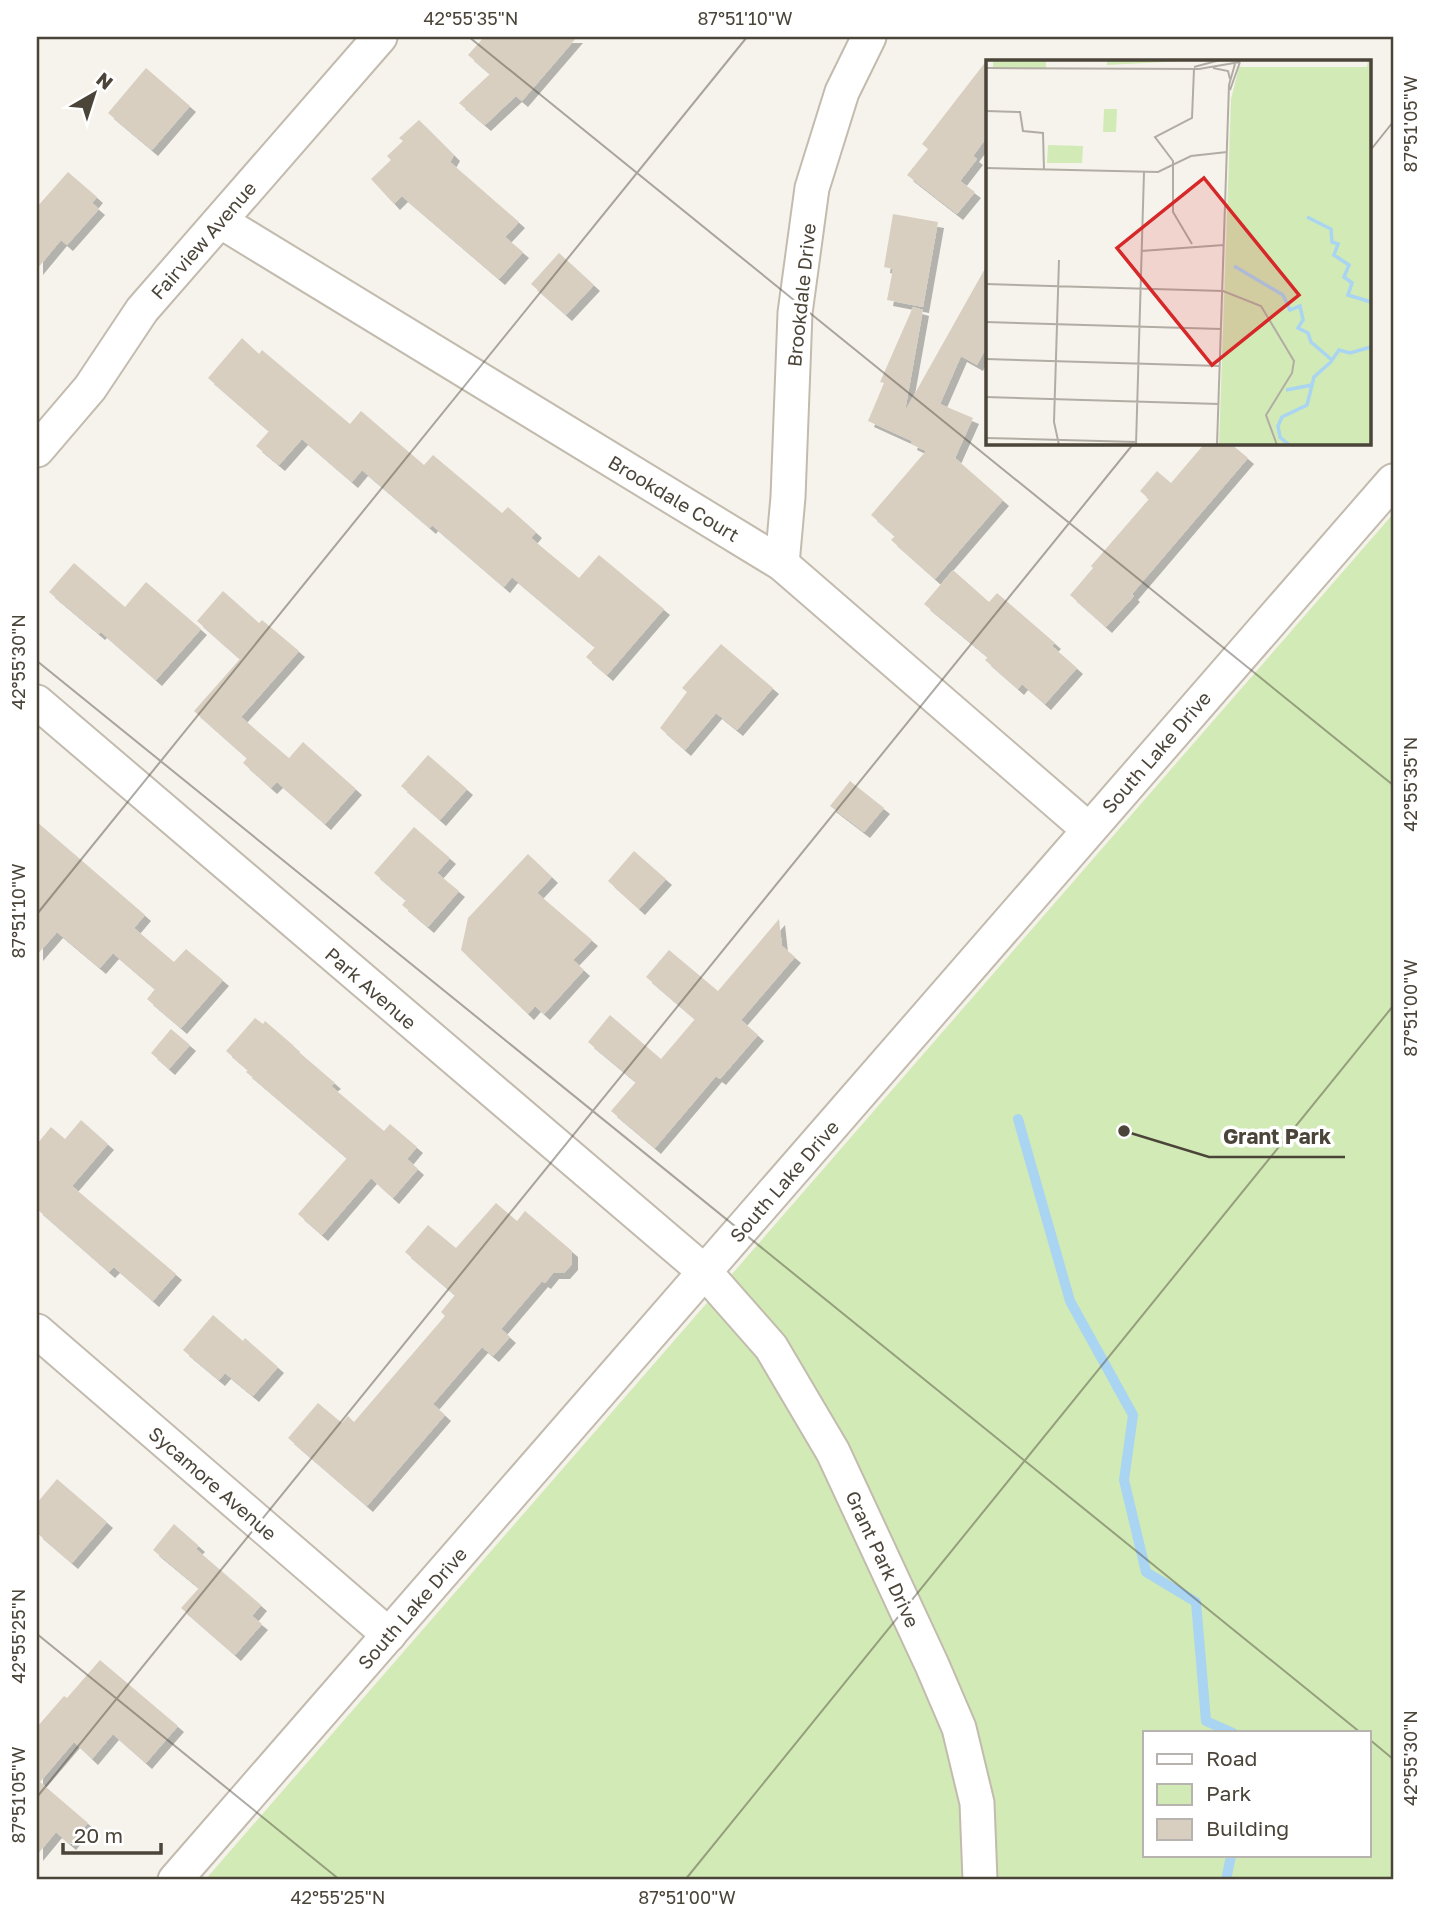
<svg xmlns="http://www.w3.org/2000/svg" width="1430" height="1917" viewBox="0 0 1430 1917" font-family="'Golos Text',sans-serif">
<defs>
<filter id="shadow"><feDropShadow dx="6" dy="6" stdDeviation="0" flood-color="#0004"/></filter>
</defs>
<rect width="100%" height="100%" fill="#f6f3ec"/>
<path fill="#d2eab5" fill-rule="evenodd" d="M1393 514V1880H205ZM1145 1733H1369V1856H1145Z"/>
<g fill="none" stroke-linecap="round" stroke-linejoin="round">
<g stroke="#a9d4f2" stroke-width="10">
<polyline points="1018,1119 1070,1301 1133,1415 1124,1480 1146,1572 1196,1602 1206,1721 1233,1733"/>
<polyline points="1226,1880 1231,1856"/>
</g>
</g>
<g fill="#d8cfc1" filter="url(#shadow)">
<polygon points="484,37 577,37 522,101 516,96 485,125 459,103 490,74 468,55"/>
<polygon points="987,60 987,137 973,156 977,159 960,181 975,192 957,214 907,175 928,149 922,144"/>
<polygon points="146,68 190,106 152,150 108,113"/>
<polygon points="419,120 454,155 450,162 519,222 505,237 523,252 499,279 402,196 394,204 371,179 391,160 387,156 403,141 399,138"/>
<polygon points="68,172 97,197 92,203 99,209 67,245 61,240 37,269 37,207"/>
<polygon points="893,214 938,222 923,307 887,300 893,269 884,267"/>
<polygon points="559,253 594,285 566,315 531,284"/>
<polygon points="987,265 987,346 977,365 961,356 940,404 973,418 955,458 1003,500 935,579 891,540 895,536 871,515 926,451 911,444 912,441 868,421 884,383 880,382 913,307 923,310 905,411"/>
<polygon points="242,338 259,354 262,350 350,424 361,411 424,465 433,455 502,513 508,507 536,532 531,538 579,578 599,555 664,609 607,675 586,657 595,647 512,577 504,587 432,525 430,528 362,470 352,482 302,439 279,465 256,446 269,431 208,378"/>
<polygon points="1205,443 1230,443 1248,458 1132,594 1134,596 1106,627 1070,595 1093,568 1091,566 1149,499 1140,491 1157,471 1171,483"/>
<polygon points="74,563 125,607 146,582 201,629 156,680 101,632 99,634 49,592"/>
<polygon points="953,570 989,602 997,593 1055,643 1052,646 1077,668 1045,704 1022,684 1018,689 985,660 988,657 924,604"/>
<polygon points="223,591 259,623 262,620 299,651 241,717 289,758 303,742 356,789 325,824 277,782 271,788 243,763 247,758 194,711 240,659 197,621"/>
<polygon points="721,644 773,688 737,730 716,713 685,750 660,728 687,692 682,688"/>
<polygon points="428,755 467,789 440,820 401,786"/>
<polygon points="850,781 884,808 864,832 830,806"/>
<polygon points="37,822 145,915 134,928 174,962 186,949 223,980 181,1028 147,999 155,989 113,953 100,968 57,932 37,955"/>
<polygon points="414,827 450,858 437,873 459,891 428,927 402,905 406,900 374,873"/>
<polygon points="634,851 666,879 639,909 608,881"/>
<polygon points="528,854 552,877 537,893 592,940 573,960 584,970 544,1014 535,1006 528,1014 461,950 468,918"/>
<polygon points="779,919 782,946 795,957 741,1020 758,1035 720,1079 716,1076 655,1148 611,1111 636,1082 588,1042 610,1015 661,1059 695,1019 646,977 669,950 718,991"/>
<polygon points="255,1018 263,1024 265,1021 294,1046 293,1047 335,1083 331,1086 384,1131 390,1124 417,1147 407,1159 418,1169 393,1198 371,1178 322,1235 298,1214 347,1158 246,1072 248,1070 226,1051"/>
<polygon points="171,1029 190,1045 169,1069 151,1053"/>
<polygon points="81,1120 108,1144 72,1186 176,1274 153,1301 114,1267 109,1272 37,1209 37,1144 51,1127 65,1139"/>
<polygon points="496,1203 517,1221 525,1211 572,1251 572,1264 564,1273 553,1273 545,1283 542,1281 501,1329 510,1337 493,1356 482,1347 433,1404 445,1415 367,1506 288,1438 318,1403 342,1423 348,1416 354,1422 445,1316 441,1312 455,1295 405,1252 428,1225 456,1248"/>
<polygon points="213,1315 243,1341 245,1338 278,1367 253,1396 225,1373 219,1380 183,1350"/>
<polygon points="57,1479 107,1522 72,1563 37,1533 37,1503"/>
<polygon points="174,1524 199,1546 196,1549 261,1605 252,1616 262,1624 235,1655 181,1608 199,1588 153,1550"/>
<polygon points="100,1660 178,1726 146,1763 113,1734 92,1759 74,1742 40,1782 88,1823 70,1844 56,1832 37,1855 37,1727 64,1696 67,1698"/>
</g>
<g fill="none" stroke-linecap="round" stroke-linejoin="round">
<defs>
<g id="minor">
<polyline points="220,221 782,564 1088,829"/>
<polyline points="37,450 90,388 142,310 380,37"/>
<polyline points="782,564 788,497 795,313 812,188 842,92 869,37"/>
<polyline points="37,702 705,1272 771,1347 833,1452 932,1665 959,1728 977,1803 980,1880"/>
<polyline points="37,1331 389,1635"/>
<polyline points="175,1880 1393,481"/>
</g>
</defs>
<use href="#minor" stroke="#c2bbae" stroke-width="37"/>
<use href="#minor" stroke="#fff" stroke-width="33"/>
</g>
<path fill="none" stroke="#4b4439" stroke-width="2" stroke-opacity="0.45" d="M469 37 1393 785M1369 152 1393 122M37 661 1361 1733M37 914 747 37M37 1634 340 1880M1369 1739 1393 1759M37 1797 1134 443M685 1880 1393 1006"/>
<g text-anchor="middle" dominant-baseline="central" stroke-width="7" stroke-linejoin="round" paint-order="stroke">
<g font-size="19" fill="#4b4439" stroke="#fff">
<text transform="translate(203 240) rotate(-49)">Fairview Avenue</text>
<text transform="translate(801 295) rotate(-84)">Brookdale Drive</text>
<text transform="translate(674 498) rotate(31)">Brookdale Court</text>
<text transform="translate(1156 752) rotate(-49)">South Lake Drive</text>
<text transform="translate(371 988) rotate(41)">Park Avenue</text>
<text transform="translate(784 1181) rotate(-49)">South Lake Drive</text>
<text transform="translate(213 1483) rotate(41)">Sycamore Avenue</text>
<text transform="translate(883 1559) rotate(65)">Grant Park Drive</text>
<text transform="translate(412 1608) rotate(-49)">South Lake Drive</text>
</g>
</g>
<g transform="translate(986 60)">
<rect width="385" height="385" fill="#f6f3ec"/>
<path d="M7 0H60V8H7ZM121 0H218L121 5Z" fill="#d2eab5"/>
<path d="M382 0H385V385H233L245 39 253 7H381ZM118 49H131L130 72H117ZM62 85 97 86 96 103H61Z" fill="#d2eab5"/>
<path fill="none" stroke="#a9d4f2" stroke-width="3.5" d="M321 157 345 169 346 182 352 184 348 195 363 205 358 217 366 223 362 235 385 242M248 206 297 235 304 250 314 246 317 260 312 268 322 273 325 282 346 300 353 290 364 293 385 287M300 330 326 325M303 385 294 377 292 366 296 357 321 345 328 317 346 301"/>
<path fill="none" stroke="#b2ada4" stroke-width="2" d="M208 7 234 0M0 8 213 9 254 2M227 8 242 11 244 19M244 30 254 2M0 51 34 52 37 71 57 73 58 110M0 108 172 112 205 96 241 92M206 184 187 152V101L169 77 206 58 208 9M155 191 238 185M0 224 237 231 275 246 308 301 306 313 280 355 291 385M0 262 235 269M0 299 234 306M0 337 233 344M0 378 151 382M73 385 68 362 73 200M150 385 158 112M231 385 243 25 249 4"/>
<path fill="#d62828" fill-opacity="0.15" stroke="#d62828" stroke-width="3.5" d="M218 118 313 235 226 305 131 188Z"/>
<rect width="385" height="385" fill="none" stroke="#4b4439" stroke-width="3.5"/>
</g>
<path fill="none" stroke="#4b4439" stroke-width="2.5" d="M1124 1131L1209 1157H1345"/>
<circle fill="#4b4439" stroke="#fff" stroke-width="2.5" cx="1124" cy="1131" r="7"/>
<g font-size="21" text-anchor="middle" font-weight="bold" fill="#4b4439" stroke="#fff" stroke-width="7" stroke-linejoin="round" paint-order="stroke">
<text x="1277" y="1144">Grant Park</text>
</g>
<rect width="1430" height="1917" fill="none" stroke="#ffffff" stroke-width="77"/>
<rect x="1143" y="1731" width="228" height="126" fill="#ffffff" stroke="#b7b4b0" stroke-width="2"/>
<rect x="1157" y="1754" width="35" height="10" fill="#ffffff" stroke="#b7b4b0" stroke-width="2"/>
<text x="1206" y="1766" font-size="21" fill="#4b4439">Road</text>
<rect x="1157" y="1784" width="35" height="21" fill="#d2eab5" stroke="#b7b4b0" stroke-width="2"/>
<text x="1206" y="1801" font-size="21" fill="#4b4439">Park</text>
<rect x="1157" y="1819" width="35" height="21" fill="#d8cfc1" stroke="#b7b4b0" stroke-width="2"/>
<text x="1206" y="1836" font-size="21" fill="#4b4439">Building</text>
<g transform="translate(94 94) rotate(39)" stroke="#ffffff" stroke-width="5" paint-order="stroke">
<path d="M0-5L12 26L0 18L-12 26Z" fill="#4b4439"/>
<text y="-10" font-size="19" font-weight="bold" text-anchor="middle" fill="#4b4439">N</text>
</g>
<path d="M63 1843v10h98v-10" fill="none" stroke="#4b4439" stroke-width="3.5"/>
<text x="74" y="1843" font-size="21" fill="#4b4439" stroke="#ffffff" stroke-width="5" paint-order="stroke">20 m</text>
<rect x="38" y="38" width="1354" height="1840" fill="none" stroke="#4b4439" stroke-width="2.5"/>
<g font-size="18" text-anchor="middle" fill="#4b4439">
<text x="471" y="25">42°55'35"N</text>
<text x="745" y="25">87°51'10"W</text>
<text transform="translate(1411 124) rotate(-90)" y="6">87°51'05"W</text>
<text transform="translate(19 662) rotate(-90)" y="6">42°55'30"N</text>
<text transform="translate(1411 784) rotate(-90)" y="6">42°55'35"N</text>
<text transform="translate(19 911) rotate(-90)" y="6">87°51'10"W</text>
<text transform="translate(1411 1008) rotate(-90)" y="6">87°51'00"W</text>
<text transform="translate(19 1636) rotate(-90)" y="6">42°55'25"N</text>
<text transform="translate(1411 1758) rotate(-90)" y="6">42°55'30"N</text>
<text transform="translate(19 1795) rotate(-90)" y="6">87°51'05"W</text>
<text x="338" y="1904">42°55'25"N</text>
<text x="687" y="1904">87°51'00"W</text>
</g>
</svg>
